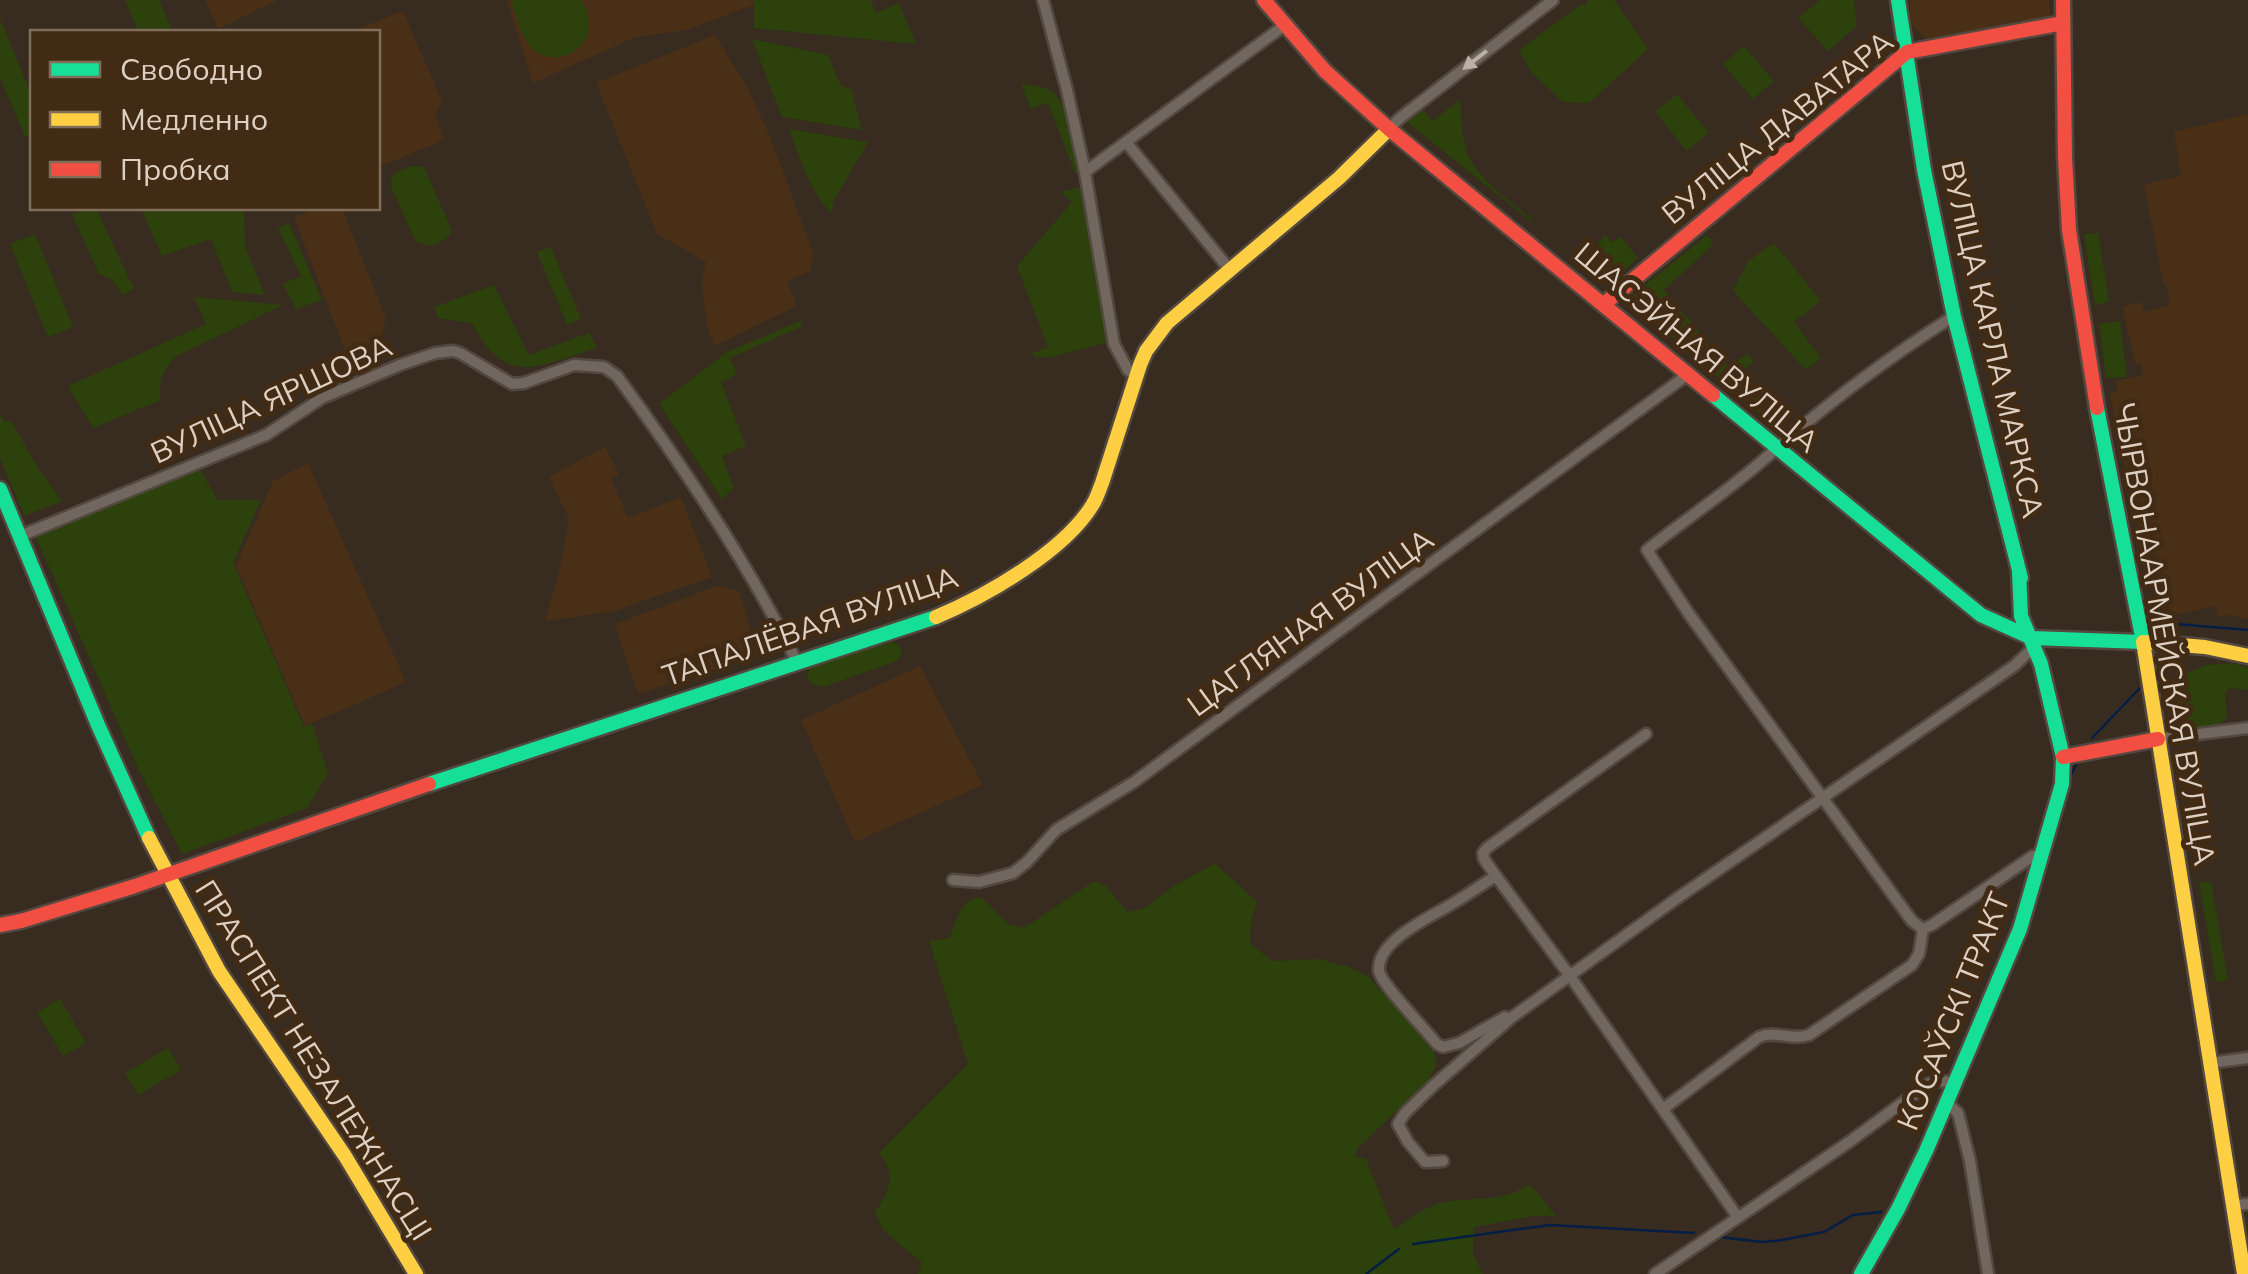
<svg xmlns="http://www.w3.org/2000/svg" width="2248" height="1274" viewBox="0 0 2248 1274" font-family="Mulish,sans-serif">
<rect width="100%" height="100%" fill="#382b20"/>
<g fill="#492f16">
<polygon points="205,0 278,0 218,29"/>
<polygon points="507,0 765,0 687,30 636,37 533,83"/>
<polygon points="1909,0 2049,0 2050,18 1927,41 1912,25"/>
<polygon points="403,11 442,101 435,114 444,140 378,167 378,32 349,32"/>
<polygon points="715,35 749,90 771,139 813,253 811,271 787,281 797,306 715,346 707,326 703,296 702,280 706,262 657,234 596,83"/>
<polygon points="2248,114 2248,619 2229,615 2218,617 2215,606 2171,616 2157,555 2144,557 2110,395 2117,391 2116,381 2143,375 2141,364 2136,365 2122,307 2141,302 2144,312 2170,305 2166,283 2163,283 2144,184 2181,176 2174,132"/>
<polygon points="320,208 342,208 386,318 379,349 349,361 294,217"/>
<polygon points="605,447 619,474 611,479 628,518 681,497 712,577 615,611 545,621 561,564 569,519 549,477"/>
<polygon points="308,463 406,682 305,726 236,566 273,481"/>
<polygon points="717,586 739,591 758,655 638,694 615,624"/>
<polygon points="920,666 983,785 855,842 801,720"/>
</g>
<g fill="#2c410b">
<polygon points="125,0 159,0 173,32 139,32"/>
<path d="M511 0H582C585 8 589 15 589 24 589 54 550 69 530 46 520 34 516 14 511 0Z"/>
<polygon points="754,0 871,0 876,13 899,3 916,44 754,28"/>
<polygon points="1588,0 1614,0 1648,49 1589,103 1563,102 1531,72 1519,50 1582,4 1585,6"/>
<polygon points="1820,0 1854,0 1857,26 1828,51 1798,18"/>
<polygon points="0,19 32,96 32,134 25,137 0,77"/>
<polygon points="752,39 828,55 841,86 851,89 862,130 782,117"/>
<polygon points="1744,46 1774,81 1753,99 1723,64"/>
<path d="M1021 84C1031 85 1045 86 1053 92 1068 105 1073 153 1078 173H1075L1048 103 1031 109Z"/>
<polygon points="1677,94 1709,133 1687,151 1655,112"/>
<path d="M1460 100C1462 113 1461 128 1464 141 1470 176 1508 199 1533 220L1532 222 1407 122 1423 110 1432 121Z"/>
<path d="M789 129 868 142 834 200 831 213C809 190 800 158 789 129Z"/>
<path d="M413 166 424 167 452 231C444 244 427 250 415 240L392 189 391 177 400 170Z"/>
<polygon points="1080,187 1108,342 1052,357 1035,357 1032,353 1048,347 1017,266 1072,202 1061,192"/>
<polygon points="90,208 96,208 134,289 123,295 111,279 99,274 72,214"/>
<polygon points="141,208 244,208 245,247 265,295 232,292 211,239 162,256"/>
<polygon points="289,223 322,300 296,309 283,284 301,276 278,228"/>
<polygon points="2098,233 2109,301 2095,306 2084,234"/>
<polygon points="35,234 73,327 48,337 10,244"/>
<polygon points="1605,235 1612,242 1621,237 1638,258 1616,278 1606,276 1587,259"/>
<polygon points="1707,235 1714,244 1664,290 1728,366 1748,354 1754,361 1738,375 1788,429 1782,433 1628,299"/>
<polygon points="1774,243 1821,301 1794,322 1821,358 1806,370 1733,291 1748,261"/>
<polygon points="551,247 581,319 567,325 537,252"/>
<path d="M494 285 529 355 589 333 597 348C539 366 506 389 472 323L438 318 434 307Z"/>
<path d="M194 297 283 305 175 357C163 370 157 382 161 400L93 428 68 386 206 324Z"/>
<polygon points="800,321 803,326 730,358 737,374 721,382 746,446 722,456 734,488 722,499 659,404 727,352"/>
<polygon points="2120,321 2127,377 2106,378 2099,324"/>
<polygon points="0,414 4,422 11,421 40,471 62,501 24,516 0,458"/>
<polygon points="199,468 218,500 261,500 233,563 304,727 312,724 328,773 307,808 182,854 138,768 36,537"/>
<polygon points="892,642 899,645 902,654 897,661 823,687 812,684 807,678 809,669 817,664"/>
<polygon points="2232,663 2248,668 2248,690 2230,688 2225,692 2227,717 2219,725 2173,733 2165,690 2167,682 2206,665"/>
<path d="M1215 863 1257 902 1251 921 1250 944 1273 961 1319 959 1349 967 1369 977 1433 1050 1437 1064 1427 1082 1357 1149 1356 1157 1366 1159 1394 1229C1409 1220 1425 1206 1444 1202 1477 1196 1498 1204 1530 1184L1556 1216H1533L1474 1227 1473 1254 1483 1274H918L922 1263 883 1230 875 1212C889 1191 898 1175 879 1153L968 1064 929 941 949 938C959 920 957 901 981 897L1008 924 1024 928 1094 881 1106 886 1127 912 1145 908 1174 886Z"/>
<polygon points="2211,881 2228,980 2216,982 2199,883"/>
<polygon points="60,999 86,1043 63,1056 37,1012"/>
<polygon points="168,1048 181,1070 138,1095 125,1073"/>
</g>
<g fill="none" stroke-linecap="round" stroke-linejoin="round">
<g stroke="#051e45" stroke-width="2.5">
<polyline points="2162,631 2168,625 2176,624 2248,630"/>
<polyline points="2092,738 2139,689"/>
<polyline points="2068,781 2078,761"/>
<polyline points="1987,1024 2007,976"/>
<polyline points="1937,1146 1941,1133"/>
<polyline points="1913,1194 1933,1154"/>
<polyline points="1719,1237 1763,1242 1782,1240 1824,1232 1853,1215 1881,1212"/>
<polyline points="1413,1244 1550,1225 1694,1233"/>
<polyline points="1366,1274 1399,1249"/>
</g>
<defs>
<g id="street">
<polyline points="1043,0 1067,90 1085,172 1114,344 1128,370 1137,376"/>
<polyline points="1389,129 1400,118 1553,0"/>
<polyline points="1126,142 1230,270"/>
<polyline points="1085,172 1285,25"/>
<path d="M1954 316C1889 357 1826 404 1769 455 1731 489 1687 518 1647 550L1689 614 1912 921 1923 929 1932 925 2033 856H2042"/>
<path d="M20 536 266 435 322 398 400 365 435 353 453 351 460 353 512 384 524 383 574 365 604 367 617 376C684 467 748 563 798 664"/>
<polyline points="2158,739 2248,728"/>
<polyline points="1496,876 1484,859 1483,853 1487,848 1646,734"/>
<polyline points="953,880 979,882 1013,873 1027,862 1056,830 1134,782 1687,375"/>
<path d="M1505 1017 1459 1043 1443 1047 1437 1044C1426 1030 1381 984 1379 971 1376 941 1429 918 1450 905 1466 896 1481 885 1496 876L1570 976 1737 1216"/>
<polyline points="2210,1063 2248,1058"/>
<polyline points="1946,1102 1958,1113 1970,1161 1988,1274"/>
<path d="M1663 1109 1759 1037C1776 1030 1792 1041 1809 1035L1912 965 1919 954 1923 929"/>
<polyline points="1443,1161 1425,1162 1408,1142 1398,1124 1405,1113 1434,1085 1511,1018 1676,899 2014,666 2035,646"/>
<polyline points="2233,1205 2248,1204"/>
<polyline points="1655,1274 1849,1142 1928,1084 1937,1081 1955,1082"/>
</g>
<g id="fast">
<polyline points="1898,0 1924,170 1954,316 2021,578"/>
<polyline points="1713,395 1981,615 2032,638 2143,642 2097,408"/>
<polyline points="0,489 98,725 149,838"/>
<polyline points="429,784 936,617"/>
<polyline points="1861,1274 1898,1209 1926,1151 2020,929 2062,784 2063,757 2041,664 2021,616 2019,572"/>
</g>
<g id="slow">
<path d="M936 617C986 596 1065 551 1093 504 1097 498 1099 490 1102 483L1140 365 1146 351 1167 323 1339 178 1389 129"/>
<polyline points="149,838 219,971 345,1156 416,1274"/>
<polyline points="2244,1274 2143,642 2205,647 2248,656"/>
</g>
<g id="jam">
<polyline points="1264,0 1325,71 1389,129 1713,395"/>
<polyline points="2063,0 2065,157 2069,230 2097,408"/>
<polyline points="1604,304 1907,52 2063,23"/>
<polyline points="2063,757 2158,739"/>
<polyline points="0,925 21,921 135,886 429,784"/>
</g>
</defs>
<use href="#street" stroke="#53483f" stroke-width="15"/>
<use href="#fast" stroke="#53483f" stroke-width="19"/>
<use href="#slow" stroke="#53483f" stroke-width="19"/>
<use href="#jam" stroke="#53483f" stroke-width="19"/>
<use href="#street" stroke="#71675e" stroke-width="10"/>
<use href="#fast" stroke="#16e098" stroke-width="14"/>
<use href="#slow" stroke="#ffcf43" stroke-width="14"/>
<use href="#jam" stroke="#f24e42" stroke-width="14"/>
</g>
<defs><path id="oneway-solid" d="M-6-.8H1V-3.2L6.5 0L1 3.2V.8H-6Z" transform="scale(2.5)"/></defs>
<use fill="#bdb0a4" href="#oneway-solid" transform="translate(1475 60) rotate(142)"/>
<g text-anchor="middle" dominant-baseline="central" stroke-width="10" stroke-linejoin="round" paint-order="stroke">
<g font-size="30" fill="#ddcfc2" stroke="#422b15">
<text transform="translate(1777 127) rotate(-39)">ВУЛІЦА ДАВАТАРА</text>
<text transform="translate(1993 339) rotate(77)">ВУЛІЦА КАРЛА МАРКСА</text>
<text transform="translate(1697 347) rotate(40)">ШАСЭЙНАЯ ВУЛІЦА</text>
<text transform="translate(271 399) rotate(-25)">ВУЛІЦА ЯРШОВА</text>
<text transform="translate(1310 622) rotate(-36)">ЦАГЛЯНАЯ ВУЛІЦА</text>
<text transform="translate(810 626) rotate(-19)">ТАПАЛЁВАЯ ВУЛІЦА</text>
<text transform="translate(2165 634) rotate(80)">ЧЫРВОНААРМЕЙСКАЯ ВУЛІЦА</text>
<text transform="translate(1953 1011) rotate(-68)">КОСАЎСКІ ТРАКТ</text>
<text transform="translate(314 1060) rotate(58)">ПРАСПЕКТ НЕЗАЛЕЖНАСЦІ</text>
</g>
</g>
<rect x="30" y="30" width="350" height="180" fill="#422b15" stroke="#806d5a" stroke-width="2.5"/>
<rect x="50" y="62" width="50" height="15" fill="#16e098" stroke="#806d5a" stroke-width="2.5"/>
<text x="120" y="80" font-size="30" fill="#ddcfc2">Свободно</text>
<rect x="50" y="112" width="50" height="15" fill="#ffcf43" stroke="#806d5a" stroke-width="2.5"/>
<text x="120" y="130" font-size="30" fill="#ddcfc2">Медленно</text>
<rect x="50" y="162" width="50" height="15" fill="#f24e42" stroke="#806d5a" stroke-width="2.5"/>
<text x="120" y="180" font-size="30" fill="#ddcfc2">Пробка</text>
</svg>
